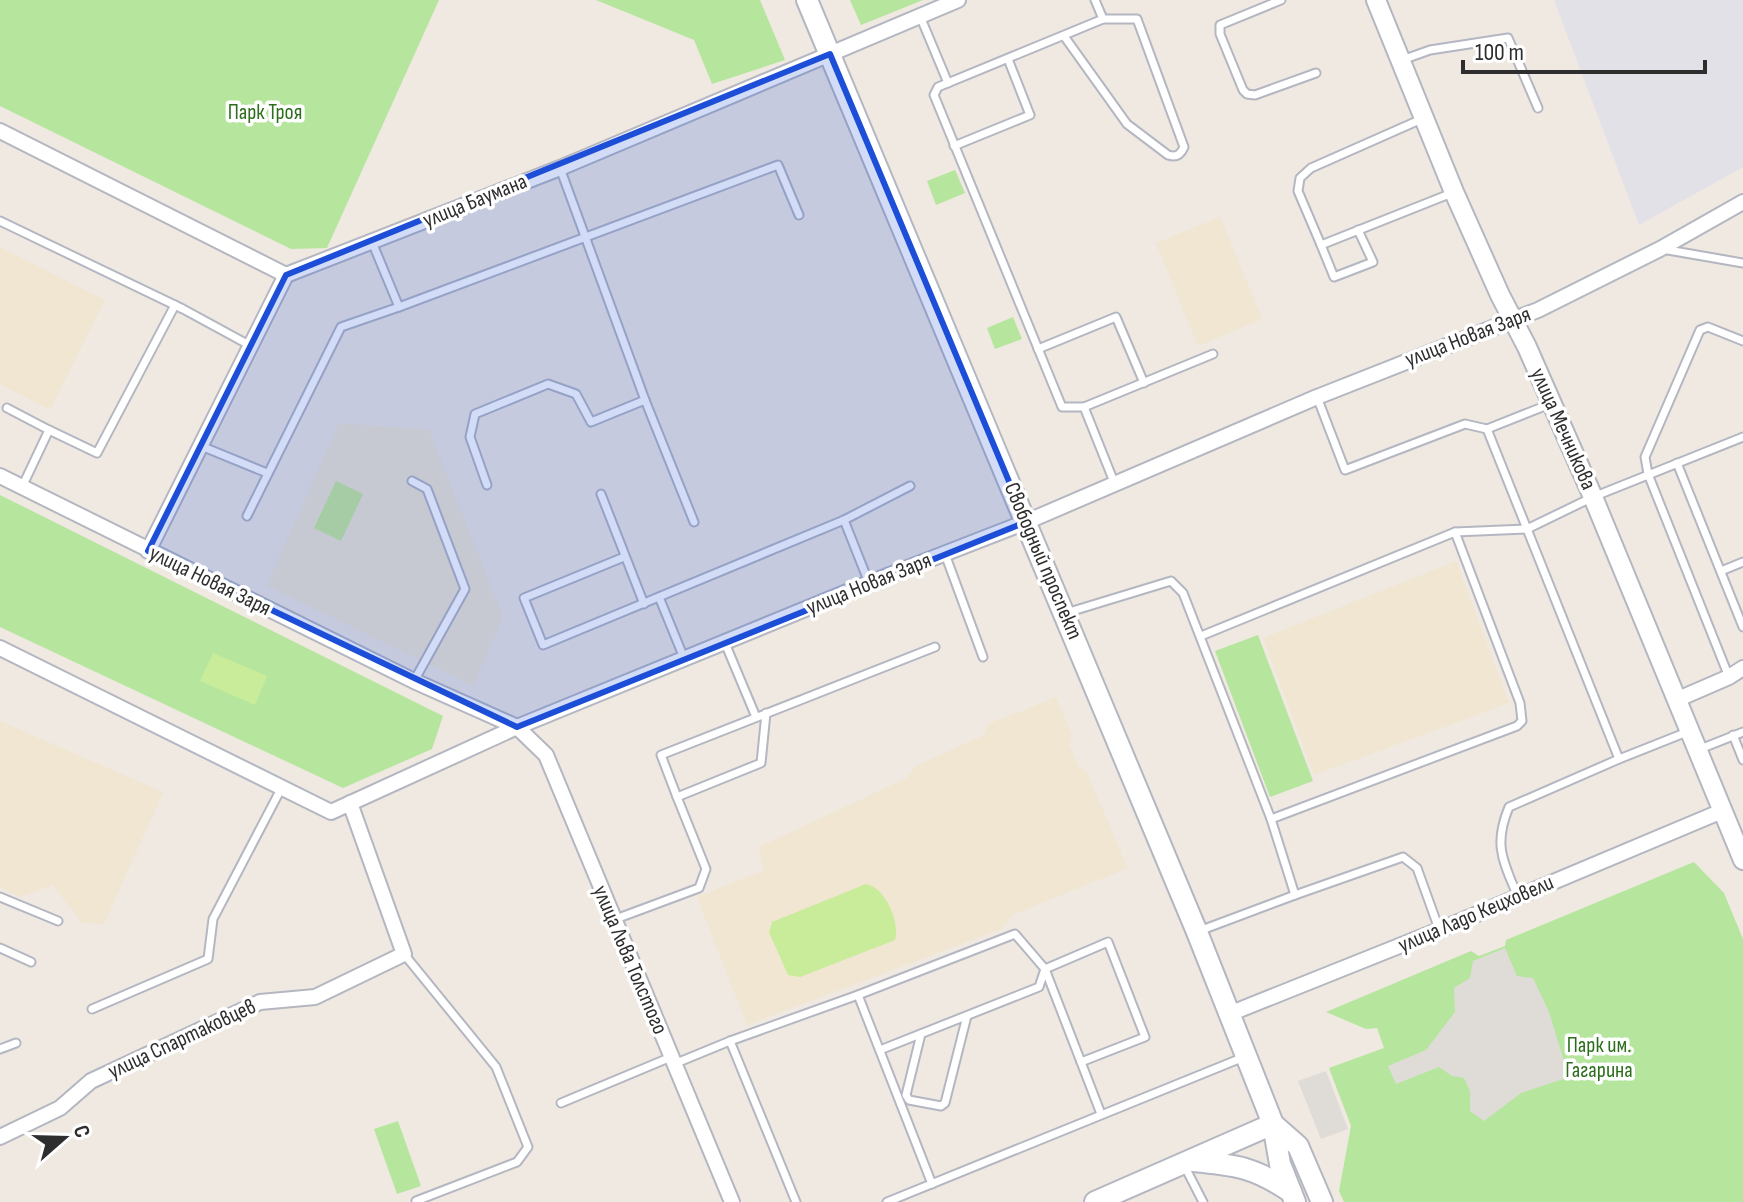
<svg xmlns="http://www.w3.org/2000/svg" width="1743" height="1202" viewBox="0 0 1743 1202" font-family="'Sofia Sans Condensed',sans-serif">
<rect width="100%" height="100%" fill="#efe9e1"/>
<polygon fill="#e3e1e8" points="1554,0 1743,0 1743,167 1639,225"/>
<g fill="#f0e6d1">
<polygon points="1220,217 1262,319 1198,346 1156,243"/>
<polygon points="0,247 105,300 50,410 0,384"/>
<polygon points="339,423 429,430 503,617 473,686 267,585"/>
<polygon points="1456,561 1509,703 1314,775 1263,638"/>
<polygon points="1056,697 1072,735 1069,745 1079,767 1086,771 1128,868 1014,914 1001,929 747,1025 697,897 763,871 759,847 907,778 916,766 984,735 988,724"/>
<polygon points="0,721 163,792 104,924 82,923 53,885 21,897 0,887"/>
</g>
<g fill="#b6e59e">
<polygon points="0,0 439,0 327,248 291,249 0,106"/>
<polygon points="596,0 760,0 785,60 712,84 694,40"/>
<polygon points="850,0 923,0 861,25"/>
<polygon points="955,170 965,193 936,205 927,181"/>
<polygon points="1013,317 1022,339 995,349 987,328"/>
<polygon points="0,495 443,716 432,749 343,788 0,627"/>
<polygon points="1258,635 1313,781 1270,797 1215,651"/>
<polygon points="1694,862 1724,893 1743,939 1743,1202 1344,1202 1339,1191 1351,1126 1329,1068 1384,1048 1377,1028 1366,1029 1326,1012 1471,951 1479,956 1505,946 1506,940"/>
<polygon points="398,1121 421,1186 397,1194 374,1129"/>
</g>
<g fill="#c9ec9a">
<polygon points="336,481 363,494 341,541 314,528"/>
<polygon points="213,653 267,676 255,705 200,681"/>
<path d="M866 884C885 887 900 922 895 940L800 977 788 975 769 932 772 922Z"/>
</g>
<g fill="#dfdcd8">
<polygon points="1505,948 1517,976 1533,978 1549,1012 1568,1074 1563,1079 1521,1093 1484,1121 1470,1111 1470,1091 1464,1078 1452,1076 1439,1067 1396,1084 1388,1066 1426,1050 1455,1012 1454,988 1470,978 1473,961"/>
<polygon points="1326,1071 1348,1129 1321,1139 1298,1081"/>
</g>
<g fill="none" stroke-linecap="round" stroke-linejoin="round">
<defs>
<g id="service">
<polyline points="1095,0 1103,19"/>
<polyline points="1281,0 1220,25 1220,34 1243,90 1247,94 1255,95 1316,73"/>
<polyline points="920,16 948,83"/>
<path d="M1064 36 1127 124 1168 155C1177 158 1181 154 1184 147L1137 19H1103L938 87 934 95 1062 407H1084L1114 482"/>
<polyline points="1402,60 1430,50 1508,38 1538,108"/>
<polyline points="1424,118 1311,168 1300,178 1298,191 1321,245 1452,193"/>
<polyline points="954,146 1030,115 1008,59"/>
<polyline points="560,168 645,400 694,522"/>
<polyline points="0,221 183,309 251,346"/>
<polyline points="1321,245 1334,277 1373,262 1358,230"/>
<polyline points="1662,249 1743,263"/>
<polyline points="399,307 778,165 799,215"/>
<polyline points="1038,349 1116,317 1144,383"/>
<polyline points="1317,397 1345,470 1465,424 1487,429 1550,404"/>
<polyline points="1084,407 1213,354"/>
<polyline points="7,408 49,430"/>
<path d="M1487 429 1619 759 1509 807C1493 845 1503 861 1518 897"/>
<polyline points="201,446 267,473"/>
<polyline points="1677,463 1743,627"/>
<polyline points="412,481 427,489 465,589 414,681"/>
<polyline points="487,485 470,437 475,414 548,384 576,394 591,422 645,400"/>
<polyline points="22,487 49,430 97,453 175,305"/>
<polyline points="601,494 644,604"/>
<polyline points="247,516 341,327 399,307 372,242"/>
<polyline points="844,520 869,583"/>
<polyline points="945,554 983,657"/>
<polyline points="624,557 524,598 543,645 844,520 910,486"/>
<polyline points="1721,571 1743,562"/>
<polyline points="659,597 684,658"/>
<polyline points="1066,613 1171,581 1183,593 1271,819 1295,895 1199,931"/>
<polyline points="1201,636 1455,532 1527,529 1593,497 1743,437"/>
<polyline points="725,643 756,717"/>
<polyline points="1729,677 1648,474 1645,457 1700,330 1708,327 1743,341"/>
<polyline points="766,713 761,763 677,797 661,755 935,647"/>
<polyline points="1733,735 1743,760"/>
<polyline points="1700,749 1743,732"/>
<polyline points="1619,759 1687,732"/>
<polyline points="1271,819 1517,726 1522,721 1520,703 1455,532"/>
<polyline points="1295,895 1403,857 1417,868 1439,929"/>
<polyline points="0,897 58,921"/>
<polyline points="613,920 699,888 706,869 677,797"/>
<polyline points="0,948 31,962"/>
<polyline points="404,954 496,1067 528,1147 517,1162 416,1201"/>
<polyline points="858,995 1015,934 1045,969 1081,1062"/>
<polyline points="92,1009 208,959 213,919 282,787"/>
<polyline points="921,1034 906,1095 909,1100 941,1106 945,1103 967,1016"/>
<polyline points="0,1049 16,1043"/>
<polyline points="880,1050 1039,987 1045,969 1108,942 1145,1037 1081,1062 1101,1114"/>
<polyline points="674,1064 730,1041"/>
<polyline points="561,1103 671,1057"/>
<polyline points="1184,1165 1203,1202"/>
<polyline points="796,1202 730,1041 858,995 932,1184"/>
<polyline points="887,1202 1244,1057"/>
</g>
<g id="minor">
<polyline points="0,131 286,275 560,168 958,0"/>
<polyline points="0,476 414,681 517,727 546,755 732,1202"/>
<polyline points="148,551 286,275"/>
<polyline points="0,648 331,812 517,727 869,583 1026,522 1317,397 1538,310 1660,249 1743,202"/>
<polyline points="1676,700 1729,677 1743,668"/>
<polyline points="1229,1014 1439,930 1722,811"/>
<polyline points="0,1137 60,1108 91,1081 260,1002 315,997 404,954 350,803"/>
</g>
<polyline id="tertiary" points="1376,0 1454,192 1500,295 1527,347 1593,497 1743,860"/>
<g id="secondary">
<polyline points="807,0 1197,932 1273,1124 1280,1164 1295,1202"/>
<polyline points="1273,1124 1298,1146 1322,1202"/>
<path d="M1193 1161C1236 1165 1254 1167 1291 1192"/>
<polyline points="1095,1202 1273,1124"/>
</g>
</defs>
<use href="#service" stroke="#b4b7c1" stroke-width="11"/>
<use href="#minor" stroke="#b4b7c1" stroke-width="18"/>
<use href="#tertiary" stroke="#b4b7c1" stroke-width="22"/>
<use href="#secondary" stroke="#b4b7c1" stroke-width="24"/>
<use href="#service" stroke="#fff" stroke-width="7"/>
<use href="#minor" stroke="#fff" stroke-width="14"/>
<use href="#tertiary" stroke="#fff" stroke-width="18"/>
<use href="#secondary" stroke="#fff" stroke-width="20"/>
</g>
<path fill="#1d4ed8" fill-opacity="0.2" stroke="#1d4ed8" stroke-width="6" stroke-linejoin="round" d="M830 54 1026 522 517 727 148 551 286 275Z"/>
<g text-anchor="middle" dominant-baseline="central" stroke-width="7" stroke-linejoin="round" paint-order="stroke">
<g font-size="22" fill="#2c6e1b" stroke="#fff">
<text x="265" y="112">Парк Троя</text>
<text x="1599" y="1045">Парк им.<tspan x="1599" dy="25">Гагарина</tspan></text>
</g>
<g font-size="22" fill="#2e2e2e" stroke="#fff">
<text transform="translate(475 201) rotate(-22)">улица Баумана</text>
<text transform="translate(1468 337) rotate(-21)">улица Новая Заря</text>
<text transform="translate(1563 429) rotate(66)">улица Мечникова</text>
<text transform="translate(1043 561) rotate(67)">Свободный проспект</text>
<text transform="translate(210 581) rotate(26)">улица Новая Заря</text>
<text transform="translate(869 584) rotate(-22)">улица Новая Заря</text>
<text transform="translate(1476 914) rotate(-23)">улица Ладо Кецховели</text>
<text transform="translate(630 960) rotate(67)">улица Льва Толстого</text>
<text transform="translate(182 1039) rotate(-25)">улица Спартаковцев</text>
</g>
</g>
<g transform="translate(64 1138) rotate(70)" stroke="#ffffff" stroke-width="6" paint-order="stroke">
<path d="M0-6L14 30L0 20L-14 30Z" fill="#2e2e2e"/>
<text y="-12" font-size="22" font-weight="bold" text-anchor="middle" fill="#2e2e2e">С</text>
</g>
<path d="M1463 60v12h242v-12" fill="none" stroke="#2e2e2e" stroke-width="4"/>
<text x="1475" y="60" font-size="24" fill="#2e2e2e" stroke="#ffffff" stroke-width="6" paint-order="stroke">100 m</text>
</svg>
